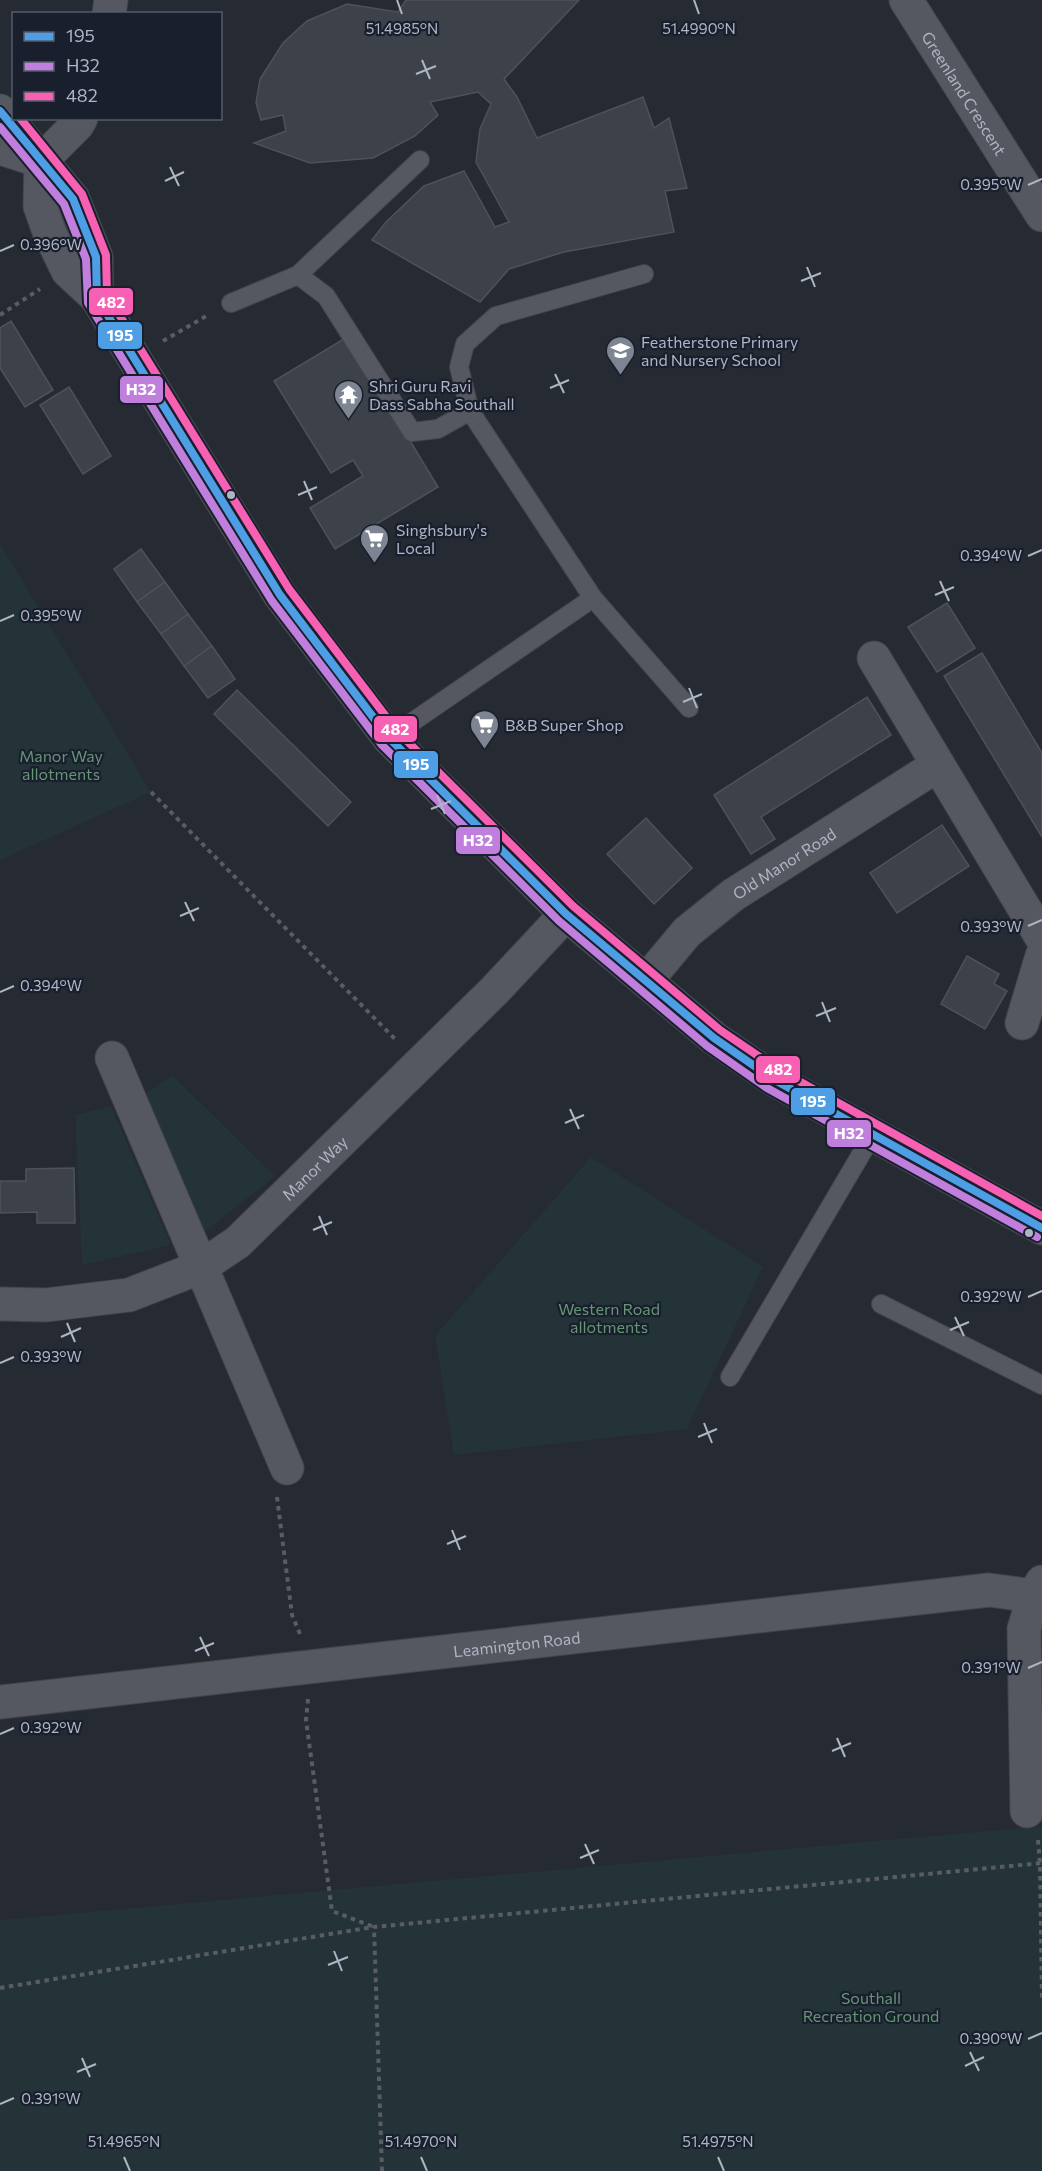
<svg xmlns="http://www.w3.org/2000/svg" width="1042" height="2171" viewBox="0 0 1042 2171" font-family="Commissioner,sans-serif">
<rect width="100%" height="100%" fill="#262a32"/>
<g fill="#233338">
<polygon points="0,544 151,792 0,860"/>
<polygon points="172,1075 275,1176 201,1235 144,1095"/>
<polygon points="111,1106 171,1245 82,1265 75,1115"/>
<polygon points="591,1157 763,1267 687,1429 454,1455 435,1336"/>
<polygon points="1042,1826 1042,2171 0,2171 0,1920"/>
</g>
<g fill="#3d4149" stroke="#4d525a" stroke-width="1.5">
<polygon points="406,0 579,0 504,79 517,97 537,138 643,97 654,128 669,118 687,188 665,191 674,232 564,252 509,269 480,302 372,240 386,222 424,186 464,171 495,227 509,222 476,162 480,129 491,104 478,92 430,102 438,115 415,136 373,158 310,163 254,143 286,131 283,115 261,120 256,103 260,79 283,43 307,21 347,4 398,12"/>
<polygon points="11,321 53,390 25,407 0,368 0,328"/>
<polygon points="347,337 438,487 335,549 310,508 363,476 353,460 331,473 274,381"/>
<polygon points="69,387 111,456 83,474 40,405"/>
<polygon points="141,549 165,582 137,602 114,569"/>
<polygon points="165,582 188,614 161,634 137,602"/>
<polygon points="947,603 975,648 937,672 908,627"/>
<polygon points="188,614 212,646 184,666 161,634"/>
<polygon points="212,646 235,679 208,698 184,666"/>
<polygon points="982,653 1042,753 1042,837 944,676"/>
<polygon points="237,690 351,802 328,826 214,714"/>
<polygon points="867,697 891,735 761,817 775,839 751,854 714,795"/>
<polygon points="646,818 692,868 654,904 607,854"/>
<polygon points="942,825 969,866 897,913 870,873"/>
<polygon points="967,956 999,974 994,984 1007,991 985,1029 941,1004"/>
<polygon points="74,1168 75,1223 37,1223 37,1212 0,1213 0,1181 26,1181 26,1169"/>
</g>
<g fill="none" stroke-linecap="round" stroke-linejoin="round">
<defs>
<g id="service">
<polyline points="644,274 496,316 465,344 459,367 470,411 593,598 689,708"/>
<polyline points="298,275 326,296 412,432 438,429 470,411"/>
<polyline points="231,303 298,275 420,160"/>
<polyline points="389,738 593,598"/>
<polyline points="881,1304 1042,1385"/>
<polyline points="730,1377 873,1134"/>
</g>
<g id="minor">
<path id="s1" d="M906 0 1042 215"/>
<polyline points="109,14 111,0"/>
<polyline points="41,161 77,125 81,118"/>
<polyline points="874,658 1042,938"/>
<path id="s2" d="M646 981 687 932 733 895 938 765"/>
<polyline points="1022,1023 1042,956"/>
<polyline points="112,1058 287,1468"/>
<path id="s3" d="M0 1304 46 1305 129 1295 201 1267 238 1242 495 990 566 914"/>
<path id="s4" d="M0 1702 989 1590 1034 1596"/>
<polyline points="1027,1811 1024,1629 1034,1596 1042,1582"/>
</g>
<g id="tertiary">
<polyline points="0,111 73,199 96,257 97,298"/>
<polyline points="0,148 41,161 40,206 50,234 68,271 97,298 280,595 389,738 566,914 714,1038 773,1079 1042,1228"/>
</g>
</defs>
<use href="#service" stroke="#42454b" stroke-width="20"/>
<use href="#minor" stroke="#42454b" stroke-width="35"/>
<use href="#tertiary" stroke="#42454b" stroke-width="35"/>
<g stroke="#585c64" stroke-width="4" stroke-dasharray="4.5 4.5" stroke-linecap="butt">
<polyline points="0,315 40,289"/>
<polyline points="163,341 208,315"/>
<polyline points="151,792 397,1041"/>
<polyline points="277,1497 292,1615 300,1634"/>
<polyline points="308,1699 306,1720 332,1911 374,1927"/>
<polyline points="1038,1840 1040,1863 1042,1999"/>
<polyline points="0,1988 373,1927"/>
<polyline points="382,2171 374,1927 1042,1863"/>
</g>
<use href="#service" stroke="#555860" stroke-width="18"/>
<use href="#minor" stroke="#555860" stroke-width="33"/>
<use href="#tertiary" stroke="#555860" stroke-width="33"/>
<defs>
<polyline id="bus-1" points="0,111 73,199 96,257 97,298 280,595 389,738 566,914 714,1038 773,1079 1042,1228"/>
<polyline id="bus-2" points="0,127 64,204 86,259 88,303 272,601 382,745 559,921 707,1046 767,1088 1037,1237"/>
<polyline id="bus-3" points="20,118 82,194 106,255 107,295 289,589 397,731 573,906 720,1030 779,1070 1042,1216"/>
</defs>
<use href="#bus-1" stroke="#191f2d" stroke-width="12"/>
<use href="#bus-2" stroke="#191f2d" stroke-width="12"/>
<use href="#bus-3" stroke="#191f2d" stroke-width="12"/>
<use href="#bus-1" stroke="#4d9ee5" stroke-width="8"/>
<use href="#bus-2" stroke="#c07fdc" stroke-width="8"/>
<use href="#bus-3" stroke="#f860b3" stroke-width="8"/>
</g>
<path fill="none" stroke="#aeb5c5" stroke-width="2" d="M397 0 402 14M694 0 699 14M422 60 430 79M416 74 436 66M170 167 179 186M165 181 184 172M1028 185 1042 179M0 251 14 245M807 267 815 287M801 281 821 273M555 374 564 393M550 388 569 380M304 481 312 500M298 495 317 487M1028 556 1042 550M940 581 949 601M935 595 954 587M0 621 14 615M689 688 697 708M683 702 702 694M437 795 445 814M431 809 451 801M185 902 194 921M180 916 199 908M1028 926 1042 920M0 992 14 986M822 1002 830 1022M816 1016 836 1008M570 1109 579 1129M565 1123 584 1115M319 1216 327 1235M313 1230 332 1222M1028 1297 1042 1291M955 1317 964 1336M67 1323 75 1342M950 1330 969 1322M61 1337 81 1328M0 1363 14 1357M704 1423 712 1443M698 1437 717 1429M452 1530 460 1550M447 1544 466 1536M200 1637 209 1656M195 1651 214 1643M1028 1668 1042 1662M0 1734 14 1728M837 1738 845 1757M832 1751 851 1743M585 1844 594 1864M580 1858 599 1850M334 1951 342 1971M328 1965 348 1957M1028 2039 1042 2033M970 2052 979 2071M82 2058 90 2077M965 2066 984 2057M77 2072 96 2064M0 2104 14 2098M124 2157 130 2171M421 2157 427 2171M718 2157 724 2171"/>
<defs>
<symbol id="school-pin" viewBox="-11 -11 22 30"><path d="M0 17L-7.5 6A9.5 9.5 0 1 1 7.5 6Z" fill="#7e8492" stroke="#191f2d"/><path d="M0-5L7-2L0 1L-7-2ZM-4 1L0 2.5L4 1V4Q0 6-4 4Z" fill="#fff"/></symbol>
<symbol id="temple-pin" viewBox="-11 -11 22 30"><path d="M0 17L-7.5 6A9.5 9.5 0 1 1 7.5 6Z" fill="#7e8492" stroke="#191f2d"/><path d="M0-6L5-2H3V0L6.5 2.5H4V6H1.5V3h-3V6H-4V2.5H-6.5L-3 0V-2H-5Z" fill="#fff"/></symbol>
<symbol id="supermarket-pin" viewBox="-11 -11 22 30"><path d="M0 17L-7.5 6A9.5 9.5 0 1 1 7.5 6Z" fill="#7e8492" stroke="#191f2d"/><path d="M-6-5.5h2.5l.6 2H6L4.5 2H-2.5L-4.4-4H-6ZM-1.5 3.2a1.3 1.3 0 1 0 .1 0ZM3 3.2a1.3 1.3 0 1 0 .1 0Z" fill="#fff"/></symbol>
</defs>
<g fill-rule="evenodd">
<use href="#school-pin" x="604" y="334" width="33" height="45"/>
<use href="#temple-pin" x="332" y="378" width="33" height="45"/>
<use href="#supermarket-pin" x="358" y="522" width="33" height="45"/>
<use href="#supermarket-pin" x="468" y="708" width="33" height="45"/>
</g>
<g fill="#aeb5c5" stroke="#191f2d" stroke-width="2">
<circle cx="231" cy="495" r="5"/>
<circle cx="1029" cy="1233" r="5"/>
</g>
<g text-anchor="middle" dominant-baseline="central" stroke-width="4.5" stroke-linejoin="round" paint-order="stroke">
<g font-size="16" fill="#aeb5c5" stroke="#191f2d">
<text stroke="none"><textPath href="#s1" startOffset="110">Greenland Crescent</textPath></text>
<text stroke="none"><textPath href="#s2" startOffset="183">Old Manor Road</textPath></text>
<text stroke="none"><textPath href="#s3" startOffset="358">Manor Way</textPath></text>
<text stroke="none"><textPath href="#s4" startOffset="520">Leamington Road</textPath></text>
</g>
<g font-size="16" fill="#aeb5c5" stroke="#191f2d" text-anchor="start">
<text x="641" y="341">Featherstone Primary<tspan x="641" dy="18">and Nursery School</tspan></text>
<text x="369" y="385">Shri Guru Ravi<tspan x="369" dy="18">Dass Sabha Southall</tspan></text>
<text x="396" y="529">Singhsbury's<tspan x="396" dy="18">Local</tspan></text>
<text x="505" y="724">B&amp;B Super Shop</text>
</g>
<g font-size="16" fill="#659575" stroke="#191f2d">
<text x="61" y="755">Manor Way<tspan x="61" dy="18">allotments</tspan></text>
<text x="609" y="1308">Western Road<tspan x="609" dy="18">allotments</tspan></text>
<text x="871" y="1997">Southall<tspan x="871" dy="18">Recreation Ground</tspan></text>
</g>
</g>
<g font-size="15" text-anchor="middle" fill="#aeb5c5" stroke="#191f2d" stroke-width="4.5" stroke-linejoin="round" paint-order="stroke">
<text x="402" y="34">51.4985°N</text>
<text x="699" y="34">51.4990°N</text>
<text x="991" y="190">0.395°W</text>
<text x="51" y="250">0.396°W</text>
<text x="991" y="561">0.394°W</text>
<text x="51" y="621">0.395°W</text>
<text x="991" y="932">0.393°W</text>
<text x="51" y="991">0.394°W</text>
<text x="991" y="1302">0.392°W</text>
<text x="51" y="1362">0.393°W</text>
<text x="991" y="1673">0.391°W</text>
<text x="51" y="1733">0.392°W</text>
<text x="991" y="2044">0.390°W</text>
<text x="51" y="2104">0.391°W</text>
<text x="124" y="2147">51.4965°N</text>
<text x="421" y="2147">51.4970°N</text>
<text x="718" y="2147">51.4975°N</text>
</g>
<g stroke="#191f2d" stroke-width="2">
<rect x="88" y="287" width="46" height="29" rx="6" fill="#f860b3"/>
<rect x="97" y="321" width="46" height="29" rx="6" fill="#4d9ee5"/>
<rect x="119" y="375" width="45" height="29" rx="6" fill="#c07fdc"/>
<rect x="373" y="715" width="45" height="28" rx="6" fill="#f860b3"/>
<rect x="393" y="750" width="46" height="29" rx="6" fill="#4d9ee5"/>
<rect x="455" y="826" width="46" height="29" rx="6" fill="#c07fdc"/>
<rect x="755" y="1055" width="46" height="29" rx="6" fill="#f860b3"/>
<rect x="790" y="1087" width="46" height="29" rx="6" fill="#4d9ee5"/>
<rect x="826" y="1119" width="46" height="29" rx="6" fill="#c07fdc"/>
</g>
<g font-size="16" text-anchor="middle" font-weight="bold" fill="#fff">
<text x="111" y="308">482</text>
<text x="120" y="341">195</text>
<text x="141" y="395">H32</text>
<text x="395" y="735">482</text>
<text x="416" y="770">195</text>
<text x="478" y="846">H32</text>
<text x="778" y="1075">482</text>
<text x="813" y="1107">195</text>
<text x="849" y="1139">H32</text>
</g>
<rect x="12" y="12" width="210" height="108" fill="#191f2d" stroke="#555b6a" stroke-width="1.5"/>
<rect x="24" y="32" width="30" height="9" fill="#4d9ee5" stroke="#555b6a" stroke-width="1.5"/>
<text x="66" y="42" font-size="18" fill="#aeb5c5">195</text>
<rect x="24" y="62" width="30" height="9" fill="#c07fdc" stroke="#555b6a" stroke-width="1.5"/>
<text x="66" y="72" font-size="18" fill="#aeb5c5">H32</text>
<rect x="24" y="92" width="30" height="9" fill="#f860b3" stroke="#555b6a" stroke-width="1.5"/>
<text x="66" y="102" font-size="18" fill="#aeb5c5">482</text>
</svg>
